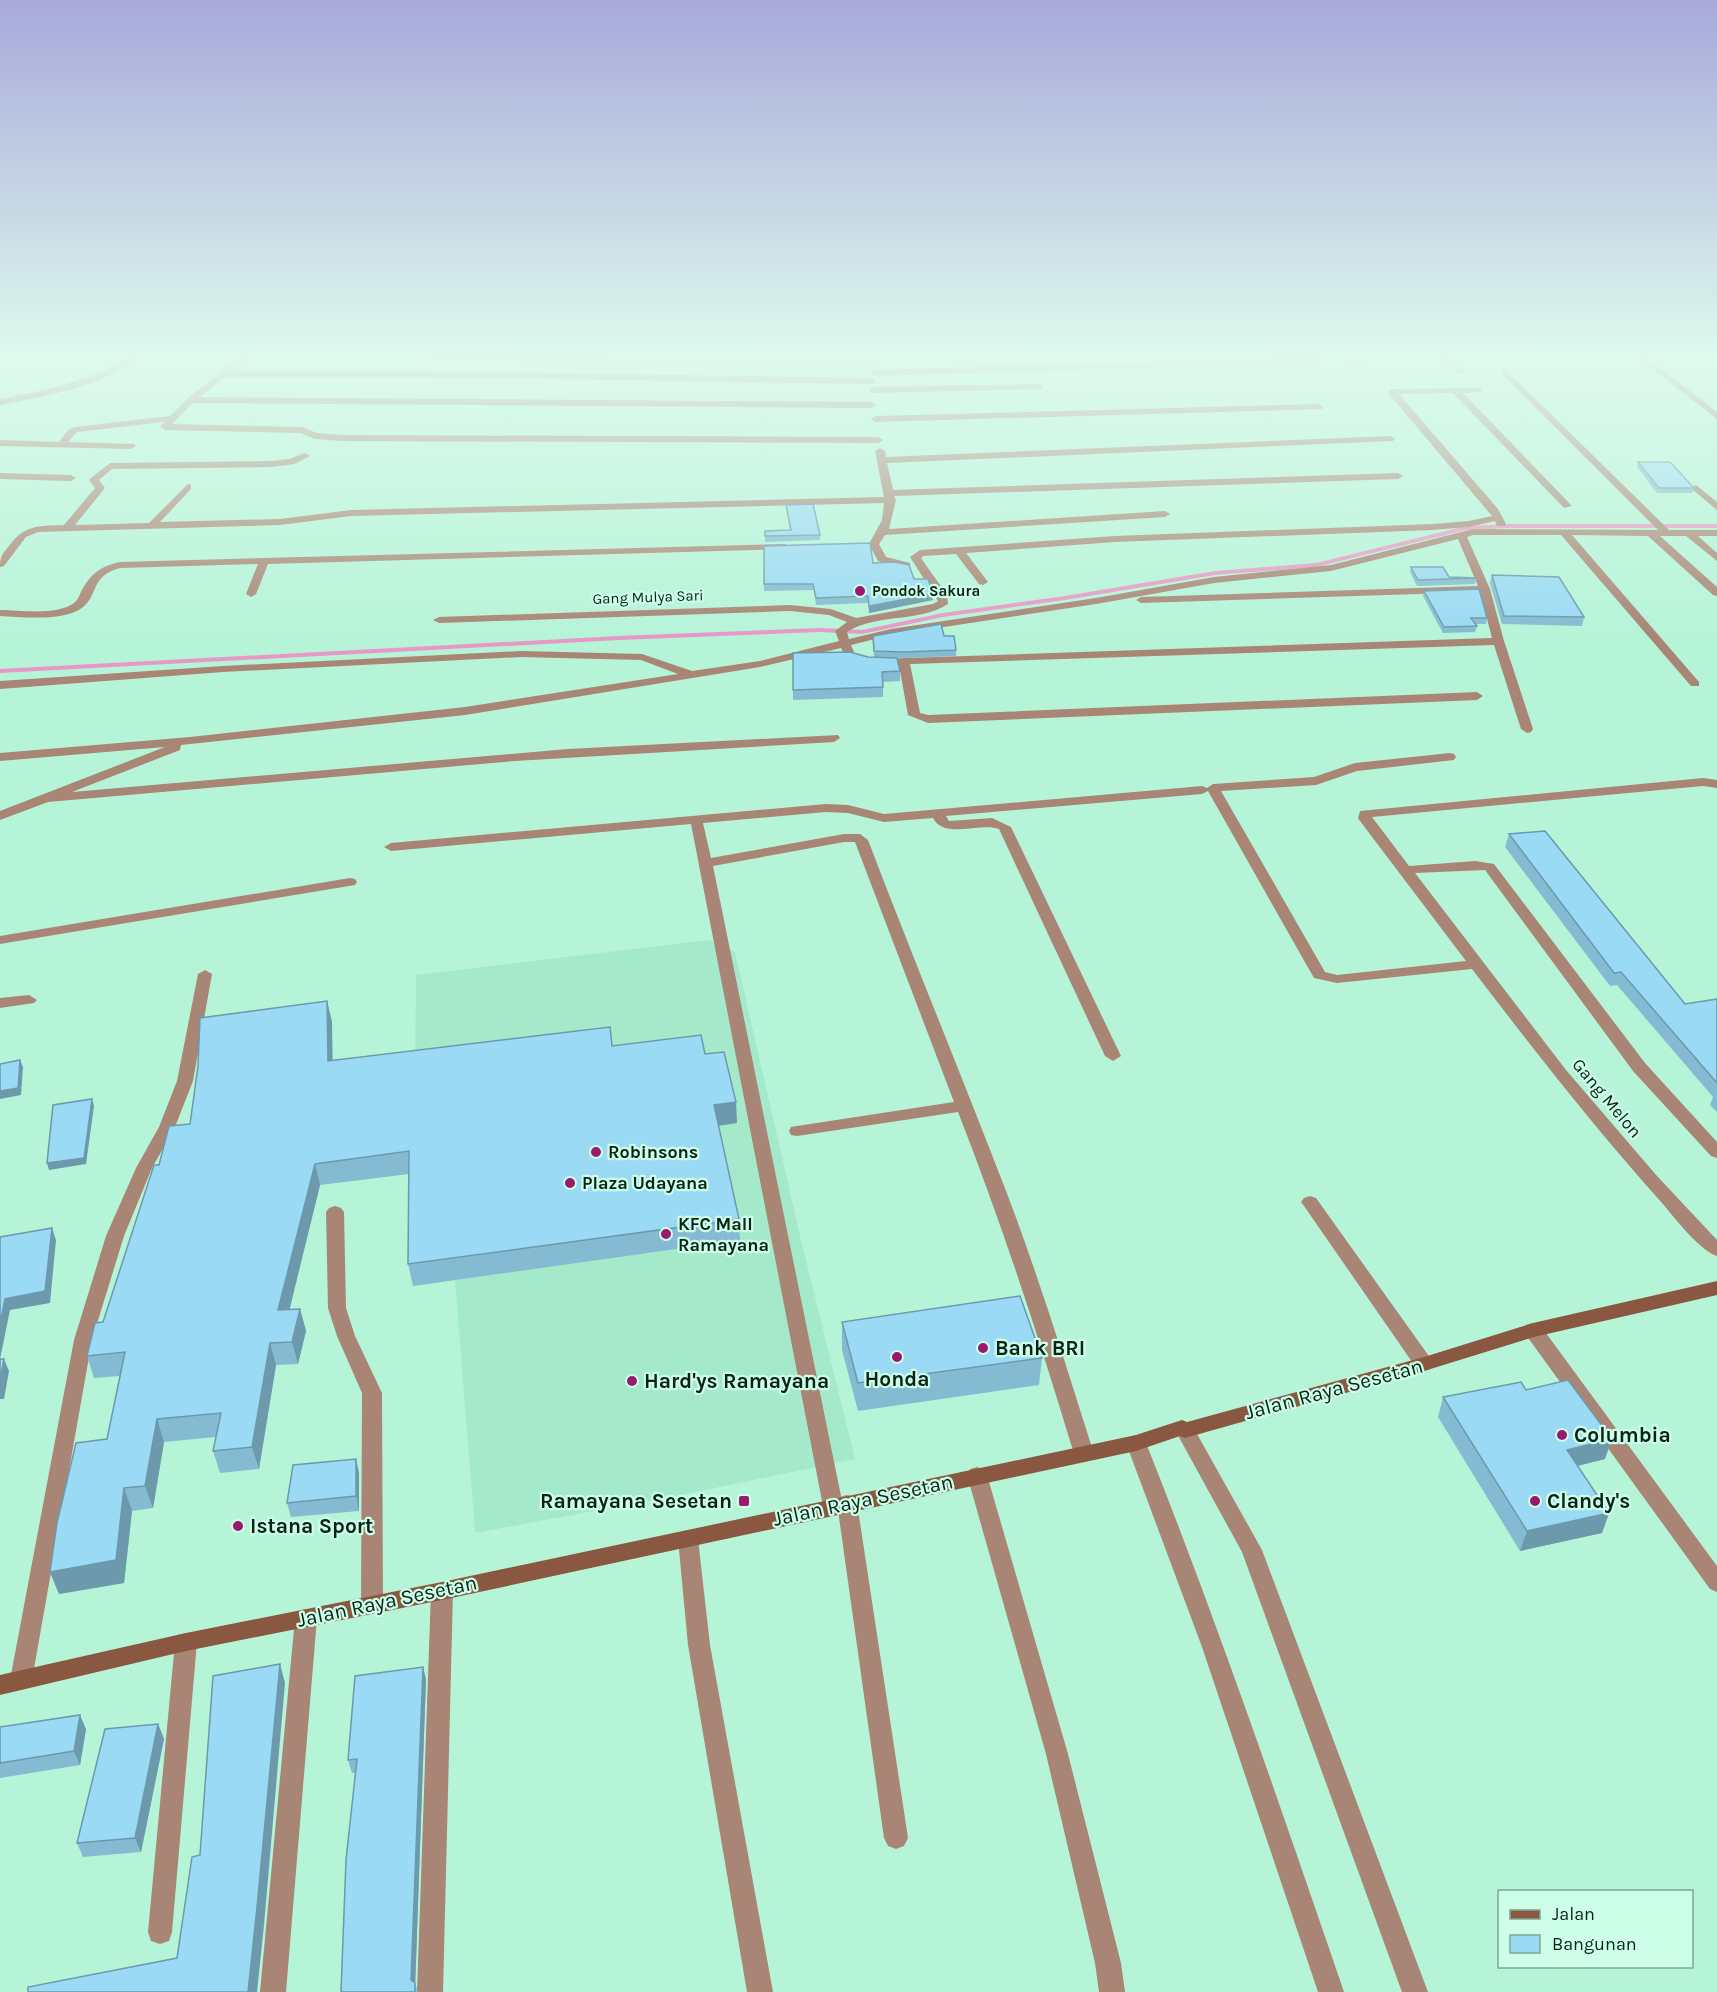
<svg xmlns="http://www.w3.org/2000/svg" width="1717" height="1992" viewBox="0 0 1717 1992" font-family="Karla,sans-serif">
<rect width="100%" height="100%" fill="#b6f4d8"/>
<polygon fill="#a4e9ca" points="709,940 735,952 801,1240 855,1459 681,1495 475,1533 455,1280 413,1286 416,975"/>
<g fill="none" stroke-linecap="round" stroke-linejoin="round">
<polygon fill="#e898c5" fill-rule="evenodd" points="1508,524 1717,524 1717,528 1508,528 1466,530 1316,567 1215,575 1065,600 943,617 862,634 820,632 619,640 0,673 0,669 619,636 820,628 862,630 943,613 1065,596 1215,571 1316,563 1466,526"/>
<polygon fill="#a98575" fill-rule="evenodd" points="847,1495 854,1497 857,1503 908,1838 904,1846 896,1849 888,1846 884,1838 837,1503 840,1497"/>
<g fill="#a98575" fill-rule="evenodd">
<path d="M130 357H139C107 386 42 397 0 405V399C46 391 89 380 130 357Z"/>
<polygon points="236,357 244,357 246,359 232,371 423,371 872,378 876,381 872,384 423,377 225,377 200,397 872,402 876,405 872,408 193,403 172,424 302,427 317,433 342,435 878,437 883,440 878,443 342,441 315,439 300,433 165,430 160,427 164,422 77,432 68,442 134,444 136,446 131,449 0,446 0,440 59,442 68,430 75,427 170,416 188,398 237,359"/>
<polygon points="417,357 870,360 874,363 870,366 421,359"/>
<polygon points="1316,357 1320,360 1319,362 873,376 869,373 873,370"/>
<polygon points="1347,357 1355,357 1362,364 1355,366"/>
<polygon points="1440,357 1448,357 1465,372 1458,374"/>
<polygon points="1637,357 1646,357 1717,412 1717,419"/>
<path d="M1505 369 1669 530H1717V536H1698L1717 553V561L1686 536H1660L1717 587V596L1713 595 1648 536 1572 535 1699 682V686H1691L1561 535H1473L1467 537 1490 589 1504 641 1533 729 1531 732 1527 733 1521 729 1494 645 910 664 920 713 928 715 1477 692 1483 696 1477 700 928 723 908 715 899 665H878L872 662 878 659 1492 638 1480 592 1141 603 1136 600 1141 597 1478 586 1458 539 1331 571 1214 583 1096 604 891 635 851 645 854 652 848 655 844 654 841 648 760 667 465 715 181 745 180 750 72 792 568 749 838 735 840 738 834 742 515 761 48 802 0 820V811L165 747 0 761V753L190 737 465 707 678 674 641 660 521 657 223 672 0 689V681L223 666 521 651 642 654 692 671 760 661 839 641 835 631 847 622 829 615 790 611 439 623 433 620 439 617 790 605 831 609 856 618 933 604 938 601 910 557 920 550 1115 536 1432 524 1469 521 1492 516 1389 394V390L1392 389 1481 388V392L1463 393 1572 506 1564 508 1453 393 1399 394 1498 509 1506 524 1505 526H1497L1495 521 1469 527 1432 530 1115 542 966 553 988 582 983 585 979 584 956 554 923 556 921 558 947 595 948 604C918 623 877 613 847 632L849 639 891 629 1096 598 1214 577 1331 565 1473 529 1658 530 1502 374 1501 372Z"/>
<polygon points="1039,384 1042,385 1042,389 873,393 869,390 873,387"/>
<polygon points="1319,404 1323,407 1322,409 875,422 871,419 875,416"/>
<path d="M1390 436 1395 439 1393 441 887 463 893 490 1398 473 1403 476 1398 479 894 496 896 500 889 529 1165 511 1170 514 1165 517 885 535 879 544 886 557 910 563V567L906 568 878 561 869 544 882 520 884 503 351 516 280 525 38 532 26 537 4 566 0 567C0 557 2 554 9 546 25 524 39 526 64 525L95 488 89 480 91 478 110 463 272 461 289 459 305 453 310 456 294 464 272 467 112 469 99 480 105 488 75 525 149 523 188 484 191 485V489L160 522 280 519 351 510 884 497 875 451 880 448 885 451 886 457Z"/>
<polygon points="0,473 71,475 76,478 71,481 0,479"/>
<polygon points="1696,485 1717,502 1717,510 1693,490 1691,488"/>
<path d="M785 544 790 547 789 549 268 564 256 594 251 597 246 594 258 564 120 568C90 576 99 594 83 607 65 622 22 617 0 616V610C21 610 56 616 74 603 78 600 79 596 81 592 90 574 101 566 120 562Z"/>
<path d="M1450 753 1454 754 1456 757 1454 760 1357 771 1316 785 1221 791 1325 972 1337 975 1466 961 1360 821 1358 818 1360 811 1703 778 1717 780V788L1703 786 1372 817 1409 866 1475 861 1494 864 1645 1063 1717 1142V1158L1711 1156 1633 1071 1485 870 1415 873 1566 1070 1657 1176 1717 1240V1256C1700 1251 1674 1217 1662 1203 1595 1128 1533 1049 1472 969L1337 983 1314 978 1208 791 1202 794 946 816 949 821 992 818 1011 827 1121 1056 1113 1061 1105 1056 999 829C980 822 944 840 933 818L884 822 848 813 826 812 703 823 711 858 844 834H860L868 840C913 958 961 1074 1006 1191 1039 1277 1066 1366 1094 1454L1091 1460 1084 1462 1077 1460 1074 1454C1039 1338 1002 1224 958 1112L797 1136 791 1135 789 1131 791 1127 797 1126 954 1102 855 842H844L713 866 843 1506 840 1512 833 1514 826 1512 823 1506 691 824 391 851 384 847 391 843 826 804 848 805 884 814 1202 786 1207 788 1213 784 1314 777 1355 763Z"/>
<polygon points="350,878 355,879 357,882 355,885 0,944 0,936"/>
<polygon points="205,970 212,974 193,1081 175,1127 152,1168 124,1236 92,1340 32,1680 29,1687 21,1690 13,1687 10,1680 74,1340 106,1236 136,1168 159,1127 177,1081 198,974"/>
<polygon points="29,995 37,1000 34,1003 0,1008 0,998"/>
<polygon points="1310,1196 1316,1198 1431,1359 1433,1364 1431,1369 1424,1371 1417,1369 1304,1206 1301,1202 1304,1198"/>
<polygon points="335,1206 341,1208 344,1212 346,1308 355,1336 382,1393 383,1605 380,1611 372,1614 364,1611 361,1605 362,1393 337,1336 328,1308 326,1212 329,1208"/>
<polygon points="1533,1323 1540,1325 1717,1566 1717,1592 1710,1589 1526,1335 1524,1330 1526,1325"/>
<polygon points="1185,1422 1192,1425 1262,1550 1428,1992 1402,1992 1242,1552 1175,1430 1178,1425"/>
<path d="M1136 1435 1143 1438 1146 1443C1218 1624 1281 1808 1344 1992H1318L1202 1647 1126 1443 1129 1438Z"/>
<polygon points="977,1467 984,1469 987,1475 1068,1754 1121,1963 1125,1992 1099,1992 1095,1963 1046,1754 967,1475 970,1469"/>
<polygon points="688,1530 695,1533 698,1539 710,1645 773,1992 747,1992 688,1645 678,1539 681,1533"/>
<polygon points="442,1582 450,1585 453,1591 443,1992 417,1992 431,1591 434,1585"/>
<polygon points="306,1609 314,1611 317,1618 286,1992 260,1992 295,1618 298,1611"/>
<polygon points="186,1633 194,1635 197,1642 172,1932 169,1941 160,1944 151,1941 148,1932 175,1642 178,1635"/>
</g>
<polygon fill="#8a5740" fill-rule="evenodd" points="1717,1281 1717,1295 1534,1337 1424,1371 1185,1438 1180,1436 1136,1451 442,1600 186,1651 0,1695 0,1675 186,1633 442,1582 1136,1435 1182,1420 1187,1422 1424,1357 1533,1323"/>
</g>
<g fill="#85bbd2">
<polygon points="1638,462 1694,488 1692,493 1657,493 1637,467"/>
<polygon points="786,505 820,535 820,540 765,542 765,531 790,530"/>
<polygon points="764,546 914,579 933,600 869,613 868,603 816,605 814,590 764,591"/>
<polygon points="1411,567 1449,577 1476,578 1475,584 1417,586 1410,572"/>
<polygon points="1492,575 1584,617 1582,626 1502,624 1490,583"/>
<polygon points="1424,591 1487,618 1486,624 1475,624 1477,626 1475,632 1443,633 1423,596"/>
<polygon points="873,636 944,636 956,650 956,656 904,658 874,657"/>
<polygon points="793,653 900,671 900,681 883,682 883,697 793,700"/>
<polygon points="1509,834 1685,1004 1717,999 1717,1112 1710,1105 1713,1097 1617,985 1610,986 1505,847"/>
<polygon points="327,1001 332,1022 332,1060 612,1046 705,1054 737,1123 718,1126 739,1219 740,1240 413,1286 408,1264 409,1174 320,1185 289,1310 300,1309 306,1331 298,1364 276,1365 259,1469 220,1473 213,1451 216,1437 164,1442 153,1508 132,1511 124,1583 59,1594 50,1572 107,1439 120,1376 94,1378 87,1356 103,1322 159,1165 190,1124"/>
<polygon points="842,1322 1042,1358 1039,1385 858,1411 842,1350"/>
<polygon points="1526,1390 1605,1459 1577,1466 1609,1513 1602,1533 1520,1551 1438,1417 1443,1397"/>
<polygon points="356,1459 359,1473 359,1511 291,1517 287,1503"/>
<polygon points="426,1679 415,1983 418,1992 341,1992 356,1773 352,1773 348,1760"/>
<polygon points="158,1724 164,1739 141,1852 83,1857 77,1843"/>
<polygon points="0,1727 86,1729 80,1765 0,1778"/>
</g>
<g fill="#6c99ab">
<polygon points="933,594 933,600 869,613 869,606"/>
<polygon points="327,1001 332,1022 333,1082 328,1061"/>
<polygon points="20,1060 23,1067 21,1095 0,1099 0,1091"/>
<polygon points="92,1099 94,1106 86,1164 49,1170 47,1163"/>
<polygon points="736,1102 737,1123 715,1126 714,1105"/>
<polygon points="315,1164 320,1185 284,1332 278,1310"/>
<polygon points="52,1228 56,1240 50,1303 10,1310 0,1359 0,1324 5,1299"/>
<polygon points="300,1309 306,1331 298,1364 292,1342"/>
<polygon points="270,1343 276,1365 259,1469 252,1447"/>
<polygon points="4,1359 9,1371 4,1399 0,1399 0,1381"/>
<polygon points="157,1419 164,1442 153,1508 145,1486"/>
<polygon points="1612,1439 1605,1459 1560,1470 1567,1450"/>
<polygon points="356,1459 359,1473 359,1511 356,1496"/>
<polygon points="124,1488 132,1511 124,1583 59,1594 50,1572"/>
<polygon points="1609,1513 1602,1533 1520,1551 1527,1531"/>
<polygon points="280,1664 285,1683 264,1925 257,1992 248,1992"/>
<polygon points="423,1667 426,1679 415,1992 411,1980"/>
<polygon points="80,1715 86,1729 80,1765 74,1751"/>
<polygon points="158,1724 164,1739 141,1852 135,1838"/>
</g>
<g fill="#9bdaf4" stroke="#6c99ab" stroke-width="1.5">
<polygon points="1638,462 1670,462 1694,488 1659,488"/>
<polygon points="813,504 820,535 765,536 765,531 791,530 786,505"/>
<polygon points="870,543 873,563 894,562 909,565 914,579 928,579 933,594 869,606 868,596 816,598 813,584 764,584 764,546"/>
<polygon points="1411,567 1443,567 1449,577 1476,578 1418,580"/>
<polygon points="1492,575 1559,577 1584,617 1504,616"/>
<polygon points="1479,589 1487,618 1471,618 1477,626 1444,627 1424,591"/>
<polygon points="941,624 944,636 954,636 956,650 904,652 874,651 873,636"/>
<polygon points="850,652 868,657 897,658 900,671 882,672 883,687 793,690 793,653"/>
<polygon points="1545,831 1685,1004 1717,999 1717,1083 1621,972 1614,973 1509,834"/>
<polygon points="327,1001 328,1061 610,1027 612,1046 701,1035 705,1054 724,1052 736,1102 714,1105 739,1219 408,1264 409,1151 315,1164 278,1310 300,1309 292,1342 270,1343 252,1447 213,1451 221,1413 157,1419 145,1486 124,1488 116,1560 50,1572 57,1523 76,1443 107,1439 125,1352 87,1356 95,1323 103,1322 154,1165 159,1165 169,1126 190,1124 198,1066 200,1018"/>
<polygon points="20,1060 18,1088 0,1091 0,1064"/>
<polygon points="92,1099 84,1158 47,1163 53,1105"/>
<polygon points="52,1228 45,1291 5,1299 0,1324 0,1237"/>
<polygon points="1020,1296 1042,1358 858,1383 842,1322"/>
<polygon points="0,1359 4,1359 0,1381"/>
<polygon points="1568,1380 1612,1439 1567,1450 1609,1513 1527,1531 1443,1397 1521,1382 1526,1390"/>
<polygon points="356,1459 356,1496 287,1503 293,1465"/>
<polygon points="280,1664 257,1907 248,1992 28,1992 28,1987 177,1958 192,1857 200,1855 213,1676"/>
<polygon points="423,1667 411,1980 415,1983 415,1992 341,1992 346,1860 357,1759 348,1760 355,1676"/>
<polygon points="80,1715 74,1751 0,1763 0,1727"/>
<polygon points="158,1724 135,1838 77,1843 105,1729"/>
</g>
<linearGradient id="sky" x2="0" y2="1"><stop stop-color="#a8a9da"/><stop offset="0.56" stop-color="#defaed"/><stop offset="1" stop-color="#defaed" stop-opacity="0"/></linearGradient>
<rect width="1717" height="635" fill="url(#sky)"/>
<g fill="#99196f" stroke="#cdfee8" stroke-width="2">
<circle cx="860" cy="591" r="6"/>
<circle cx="596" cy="1152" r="6"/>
<circle cx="570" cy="1183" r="6"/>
<circle cx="666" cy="1234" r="6"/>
<circle cx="983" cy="1348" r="6"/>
<circle cx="897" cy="1357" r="6"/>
<circle cx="632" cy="1381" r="6"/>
<circle cx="1562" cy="1435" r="6"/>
<rect x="738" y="1495" width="12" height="12" rx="3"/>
<circle cx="1535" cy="1501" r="6"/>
<circle cx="238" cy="1526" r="6"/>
</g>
<g text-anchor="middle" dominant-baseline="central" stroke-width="4.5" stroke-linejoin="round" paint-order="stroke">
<g font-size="15" font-weight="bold" fill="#0a2319" stroke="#cdfee8" text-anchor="start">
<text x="872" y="591">Pondok Sakura</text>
</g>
<g font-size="15" fill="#0a2319" stroke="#cdfee8">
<text transform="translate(648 597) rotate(-2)">Gang Mulya Sari</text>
</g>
<g font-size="18" fill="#0a2319" stroke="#cdfee8">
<text transform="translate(1607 1098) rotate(50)">Gang Melon</text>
</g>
<g font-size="18" font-weight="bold" fill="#0a2319" stroke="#cdfee8" text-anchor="start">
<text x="608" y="1152">Robinsons</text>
<text x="582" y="1183">Plaza Udayana</text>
<text x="678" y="1224">KFC Mall<tspan x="678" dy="21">Ramayana</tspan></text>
</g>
<g font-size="21" font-weight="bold" fill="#0a2319" stroke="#cdfee8" text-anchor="start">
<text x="995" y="1348">Bank BRI</text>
<text x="897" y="1379" text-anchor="middle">Honda</text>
<text x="644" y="1381">Hard'ys Ramayana</text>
<text x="1574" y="1435">Columbia</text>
<text x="732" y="1501" text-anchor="end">Ramayana Sesetan</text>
<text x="1547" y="1501">Clandy's</text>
<text x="250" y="1526">Istana Sport</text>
</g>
<g font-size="21" fill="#0a2319" stroke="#cdfee8">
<text transform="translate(1334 1389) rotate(-15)">Jalan Raya Sesetan</text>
<text transform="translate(863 1500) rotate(-12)">Jalan Raya Sesetan</text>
<text transform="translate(387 1601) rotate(-12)">Jalan Raya Sesetan</text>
</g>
</g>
<rect x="1498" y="1890" width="195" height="78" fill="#cdfee8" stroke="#7fa695" stroke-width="1.5"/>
<rect x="1510" y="1910" width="30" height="9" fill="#8a5740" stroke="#7fa695" stroke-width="1.5"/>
<text x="1552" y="1920" font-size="18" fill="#0a2319">Jalan</text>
<rect x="1510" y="1935" width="30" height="18" fill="#9bdaf4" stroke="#7fa695" stroke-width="1.5"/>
<text x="1552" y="1950" font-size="18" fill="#0a2319">Bangunan</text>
</svg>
